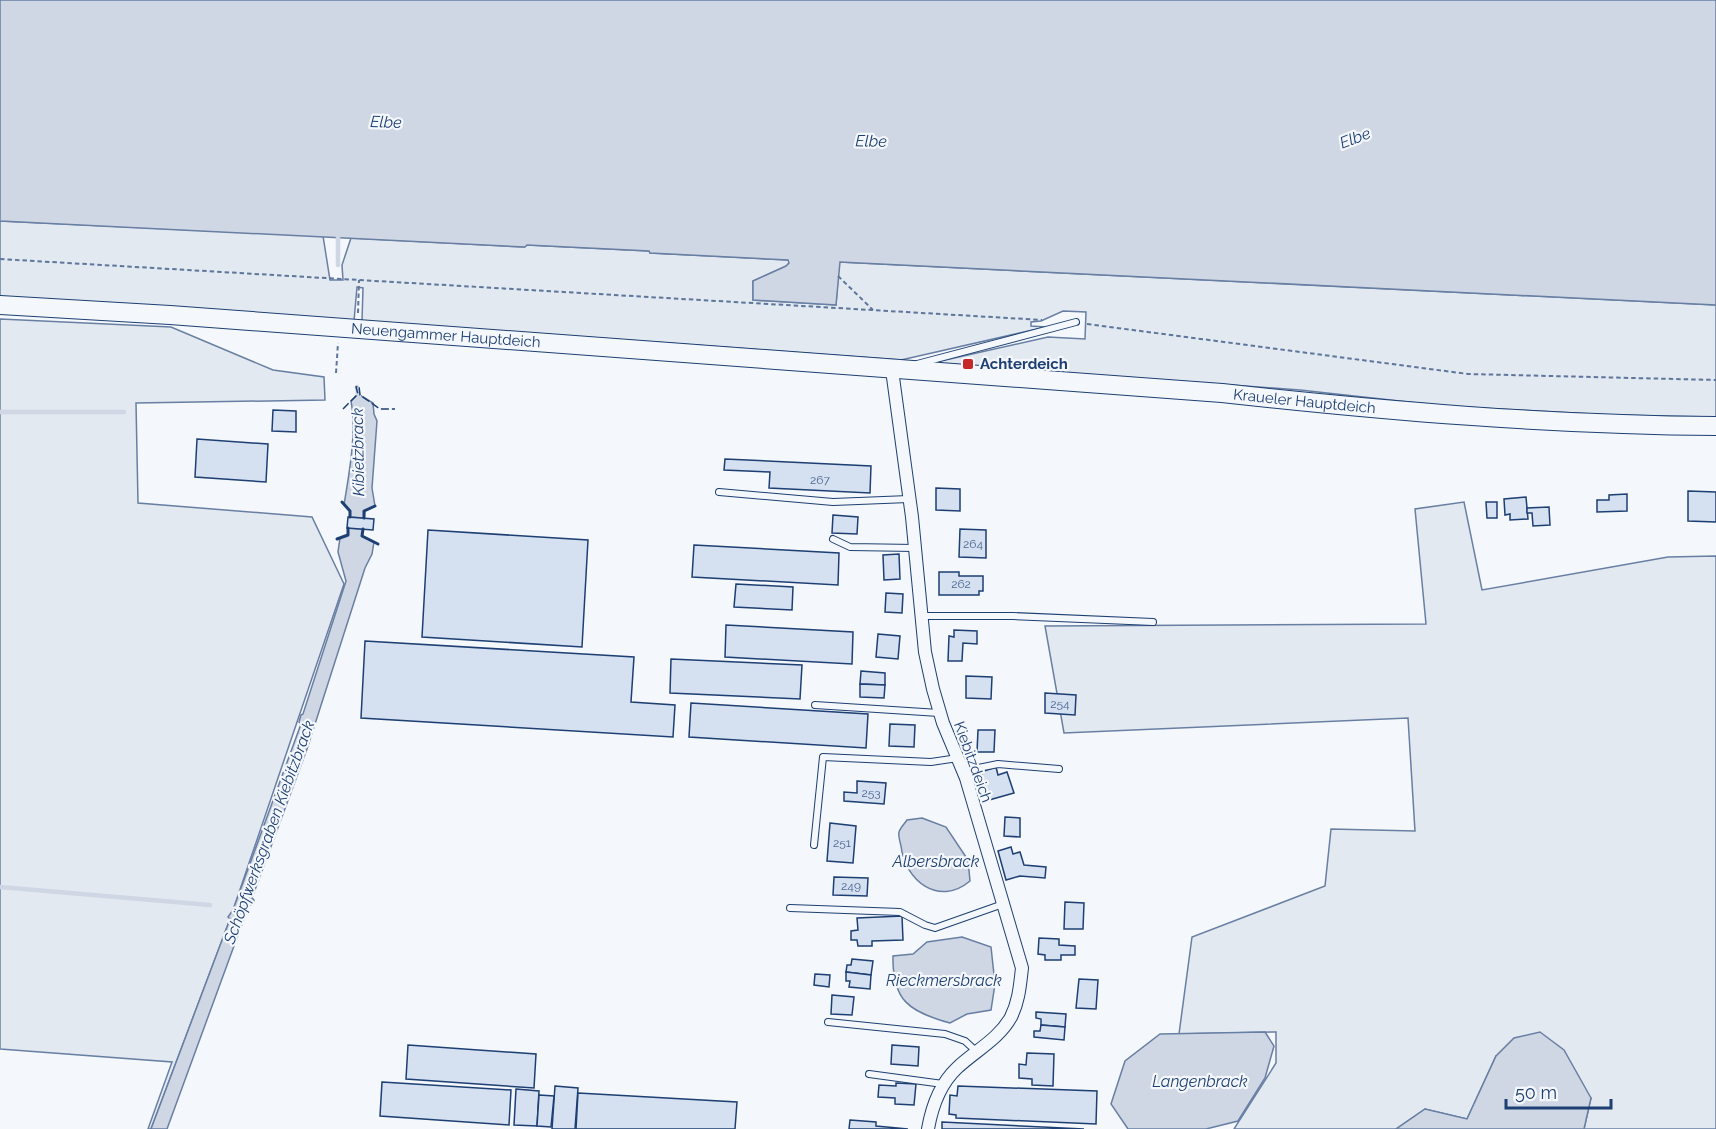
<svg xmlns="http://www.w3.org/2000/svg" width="1716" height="1129" viewBox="0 0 1716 1129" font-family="Raleway,sans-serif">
<rect width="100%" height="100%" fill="#f4f7fb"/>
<g fill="#e3e9f0" stroke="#687fa3" stroke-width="1.5">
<polygon points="0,221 323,236 330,280 343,280 342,265 351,238 524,247 527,245 649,251 650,253 789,260 789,263 787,266 753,281 753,300 836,305 839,262 1716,305 1716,417 1611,415 1445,406 1300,390 932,363 1048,337 1085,339 1086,312 1063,311 1041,321 1031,322 1031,326 1046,327 901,360 362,321 363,288 357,287 354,321 0,297"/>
<polygon points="0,319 171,327 273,370 324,377 325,400 136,403 138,503 312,517 344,584 230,919 151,1129 148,1129 172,1062 0,1049"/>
<polygon points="1464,502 1482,590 1668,557 1716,556 1716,1129 1584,1129 1591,1098 1496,1056 1467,1119 1425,1109 1396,1129 1234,1129 1276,1063 1276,1032 1179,1034 1192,937 1325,886 1331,829 1415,831 1408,718 1064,733 1045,626 1426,624 1415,509"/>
</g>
<g fill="#cfd7e4" stroke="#687fa3" stroke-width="1.5">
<polygon points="0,0 1716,0 1716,305 840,262 836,305 753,300 753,281 786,266 789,263 788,260 650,253 649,251 527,245 525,247 0,221"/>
<path d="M358 394 373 403 374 414 377 421 372 488 375 506 365 511 364 518 350 517V511L344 505C349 474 357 432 351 401Z"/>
<polygon points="348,528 363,529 362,536 374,542 372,554 365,568 307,749 252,898 254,900 253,905 249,905 167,1129 151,1129 230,919 228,917 233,910 301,724 299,722 301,715 303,714 346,581 338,552 340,538 348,535"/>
<path d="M922 818 946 827 968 860 970 881C939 907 905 881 901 846 900 842 898 835 899 832 900 828 905 823 907 820Z"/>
<path d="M962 937 991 947 995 984 991 1010 967 1014 950 1023C909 1012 892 1000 893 956L913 954 927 942Z"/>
<polygon points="1265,1032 1274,1046 1265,1078 1238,1121 1206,1129 1128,1129 1111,1104 1125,1061 1160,1034"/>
<polygon points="1540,1032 1564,1050 1591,1098 1584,1129 1396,1129 1425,1109 1467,1119 1496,1056 1514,1038"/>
</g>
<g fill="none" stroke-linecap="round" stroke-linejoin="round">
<g stroke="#cfd7e4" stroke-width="4.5">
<polyline points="338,265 338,237"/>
<polyline points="357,387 359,398"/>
<polyline points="0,412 124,412"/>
<polyline points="0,887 210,905"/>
</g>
</g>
<g fill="#d5e0f0" stroke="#1d3f73" stroke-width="1.5">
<polygon points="273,410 296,411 296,432 272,431"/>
<polygon points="197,439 268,444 266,482 195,477"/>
<polygon points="725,459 871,466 870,493 769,488 770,472 724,470"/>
<polygon points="936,488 960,489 960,511 936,510"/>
<polygon points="1688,491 1716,492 1716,522 1688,521"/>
<polygon points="1627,494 1627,511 1597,512 1597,500 1609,500 1609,495"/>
<polygon points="1526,497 1528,519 1510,520 1510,514 1505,515 1504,499"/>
<polygon points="1486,502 1497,502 1497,518 1487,518"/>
<polygon points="1549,507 1550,525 1533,526 1532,513 1527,513 1527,508"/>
<polygon points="833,515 858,517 857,534 832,533"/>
<polygon points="348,517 374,519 373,530 347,528"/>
<polygon points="960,529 986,530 986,558 959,557"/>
<polygon points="428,530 588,540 582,647 422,637"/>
<polygon points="694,545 839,553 838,585 692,577"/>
<polygon points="899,554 900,579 884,580 883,555"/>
<polygon points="939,572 959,572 959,576 983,576 983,591 979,591 979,595 939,595"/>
<polygon points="736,584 793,587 792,610 734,607"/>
<polygon points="886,593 903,594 902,613 885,612"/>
<polygon points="726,625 853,632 852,664 725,657"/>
<polygon points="954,630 977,631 977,644 963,643 962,661 948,661 949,636 954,637"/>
<polygon points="878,634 900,636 898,659 876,657"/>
<polygon points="365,641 634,657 631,702 675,705 673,737 361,718"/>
<polygon points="671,659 802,665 800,699 670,693"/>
<polygon points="861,671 885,673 885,685 860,684"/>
<polygon points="966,676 992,677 991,699 966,698"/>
<polygon points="860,684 885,685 884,698 860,697"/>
<polygon points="1045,693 1076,695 1075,715 1045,713"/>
<polygon points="691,703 868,714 866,748 689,737"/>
<polygon points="890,724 915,725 914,747 889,746"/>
<polygon points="978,730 995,730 994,752 977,752"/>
<polygon points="996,767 998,775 1007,772 1014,793 989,800 981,772"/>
<polygon points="857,781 886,783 884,804 844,801 844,792 857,793"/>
<polygon points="1005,817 1020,818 1020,837 1004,836"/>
<polygon points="830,823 856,826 853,863 827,861"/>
<polygon points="1011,847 1013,854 1020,852 1024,865 1046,867 1045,878 1020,876 1006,880 998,851"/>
<polygon points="834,877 868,878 867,896 833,895"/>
<polygon points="1065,902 1084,903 1083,929 1064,929"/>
<polygon points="902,916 903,940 872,941 872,946 858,946 857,940 851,940 851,931 858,930 857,918"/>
<polygon points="1039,938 1059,939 1059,945 1075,946 1075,955 1061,955 1061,960 1045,960 1045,955 1038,954"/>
<polygon points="852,959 873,961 871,975 846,972 847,965 851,965"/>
<polygon points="846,972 871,975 870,989 849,987 850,981 846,981"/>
<polygon points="815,974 830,975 829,987 814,985"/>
<polygon points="1079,979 1098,980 1096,1009 1076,1008"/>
<polygon points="832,995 854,997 852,1015 831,1014"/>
<polygon points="1036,1012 1066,1014 1065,1027 1041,1025 1041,1019 1036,1018"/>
<polygon points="1041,1025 1065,1027 1064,1040 1034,1037 1034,1031 1040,1031"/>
<polygon points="408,1045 536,1054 534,1088 406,1079"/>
<polygon points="892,1045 919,1047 918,1066 891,1064"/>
<polygon points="1027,1053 1054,1054 1053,1086 1032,1085 1032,1079 1019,1078 1019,1064 1026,1065"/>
<polygon points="382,1082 511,1090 509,1125 380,1116"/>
<polygon points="896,1083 916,1084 914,1105 895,1104 895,1098 878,1097 879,1085 896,1086"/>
<polygon points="555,1086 578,1088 575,1129 552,1129"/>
<polygon points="958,1086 1097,1091 1096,1124 956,1118 956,1115 949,1114 950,1095 957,1096"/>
<polygon points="516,1089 539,1091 537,1126 514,1125"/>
<polygon points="578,1093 737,1102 735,1129 576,1129"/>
<polygon points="539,1095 554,1096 551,1127 537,1126"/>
<polygon points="850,1120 876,1122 876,1126 908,1129 849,1129"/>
<polygon points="942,1122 1084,1129 942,1129"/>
</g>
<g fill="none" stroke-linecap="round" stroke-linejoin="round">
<defs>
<g id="lane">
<polyline points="917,364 1076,322"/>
<polyline points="719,492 833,502 909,499"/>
<polyline points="833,539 850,547 915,548"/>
<polyline points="921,616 1013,616 1153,622"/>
<polyline points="815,705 939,713"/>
<polyline points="963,771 998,764 1059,769"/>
<polyline points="814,845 823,757 931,762 958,758"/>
<polyline points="790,908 900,912 925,925 935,928 1003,904"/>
<polyline points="828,1022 945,1034 965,1041 977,1052"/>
<polyline points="869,1074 943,1084"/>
</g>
<path id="street" d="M892 370 912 517 925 652 933 689 943 723 966 778 1022 968C1020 985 1019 1001 1011 1017 999 1039 975 1051 957 1068 940 1084 932 1106 928 1129"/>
<g id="secondary">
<path id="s1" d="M0 305 170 315 1222 393C1386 411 1551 425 1716 426"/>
</g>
</defs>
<use href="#lane" stroke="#1d3f73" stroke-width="8"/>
<use href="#street" stroke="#1d3f73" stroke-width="14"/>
<use href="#secondary" stroke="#1d3f73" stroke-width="20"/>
<g stroke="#5e769c" stroke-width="2" stroke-dasharray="4.5 3" stroke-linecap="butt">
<polyline points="0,259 1042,320"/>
<polyline points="838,276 873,310"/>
<polyline points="358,313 359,280"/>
<polyline points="1087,324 1468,374 1716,380"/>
<polyline points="336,373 338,343"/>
</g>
<use href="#lane" stroke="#f4f7fb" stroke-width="6"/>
<use href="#street" stroke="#f4f7fb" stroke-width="12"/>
<use href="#secondary" stroke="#f4f7fb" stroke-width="18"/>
<polyline stroke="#1d3f73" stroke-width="1.5" stroke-dasharray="8 3" stroke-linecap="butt" points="343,409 358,394 356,387 359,386 360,395 380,409 395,409"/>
<g stroke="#1d3f73" stroke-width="3">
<polyline points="342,502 350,511 350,517"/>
<polyline points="364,518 364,511 375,506"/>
<polyline points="363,529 362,536 378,544"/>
<polyline points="337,539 348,535 348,528"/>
</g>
</g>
<rect fill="#c62828" stroke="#f4f7fb" stroke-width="2" x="962" y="358" width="12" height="12" rx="3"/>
<g text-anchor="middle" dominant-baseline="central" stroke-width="4.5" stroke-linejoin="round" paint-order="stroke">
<g font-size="12" fill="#4b6792">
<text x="820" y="480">267</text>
<text x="973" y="544">264</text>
<text x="961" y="584">262</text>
<text x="1060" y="704">254</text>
<text x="871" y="793">253</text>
<text x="842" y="843">251</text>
<text x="851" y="886">249</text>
</g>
<g font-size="15" fill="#1d3f73" stroke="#f4f7fb">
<text stroke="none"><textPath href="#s1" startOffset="447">Neuengammer Hauptdeich</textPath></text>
<text stroke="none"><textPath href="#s1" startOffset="1308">Kraueler Hauptdeich</textPath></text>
<text transform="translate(973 762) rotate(70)">Kiebitzdeich</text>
</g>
<g font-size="15" font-weight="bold" fill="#1d3f73" stroke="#f4f7fb" text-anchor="start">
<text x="980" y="364">Achterdeich</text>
</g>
<g font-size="16" font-style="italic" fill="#1d3f73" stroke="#f4f7fb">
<text transform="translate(386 122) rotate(2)">Elbe</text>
<text transform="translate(1355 138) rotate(-21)">Elbe</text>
<text transform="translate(871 141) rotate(1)">Elbe</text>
<text transform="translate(358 452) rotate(-91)">Kibietzbrack</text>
<text transform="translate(269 832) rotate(-70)">Schöpfwerksgraben Kiebitzbrack</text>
<text x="936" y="861">Albersbrack</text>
<text x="944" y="980">Rieckmersbrack</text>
<text x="1200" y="1081">Langenbrack</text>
</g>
</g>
<path d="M1506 1099v9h105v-9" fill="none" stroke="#1d3f73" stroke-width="3"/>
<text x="1515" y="1099" font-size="18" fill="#1d3f73" stroke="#f4f7fb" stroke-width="4.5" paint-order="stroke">50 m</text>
</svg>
